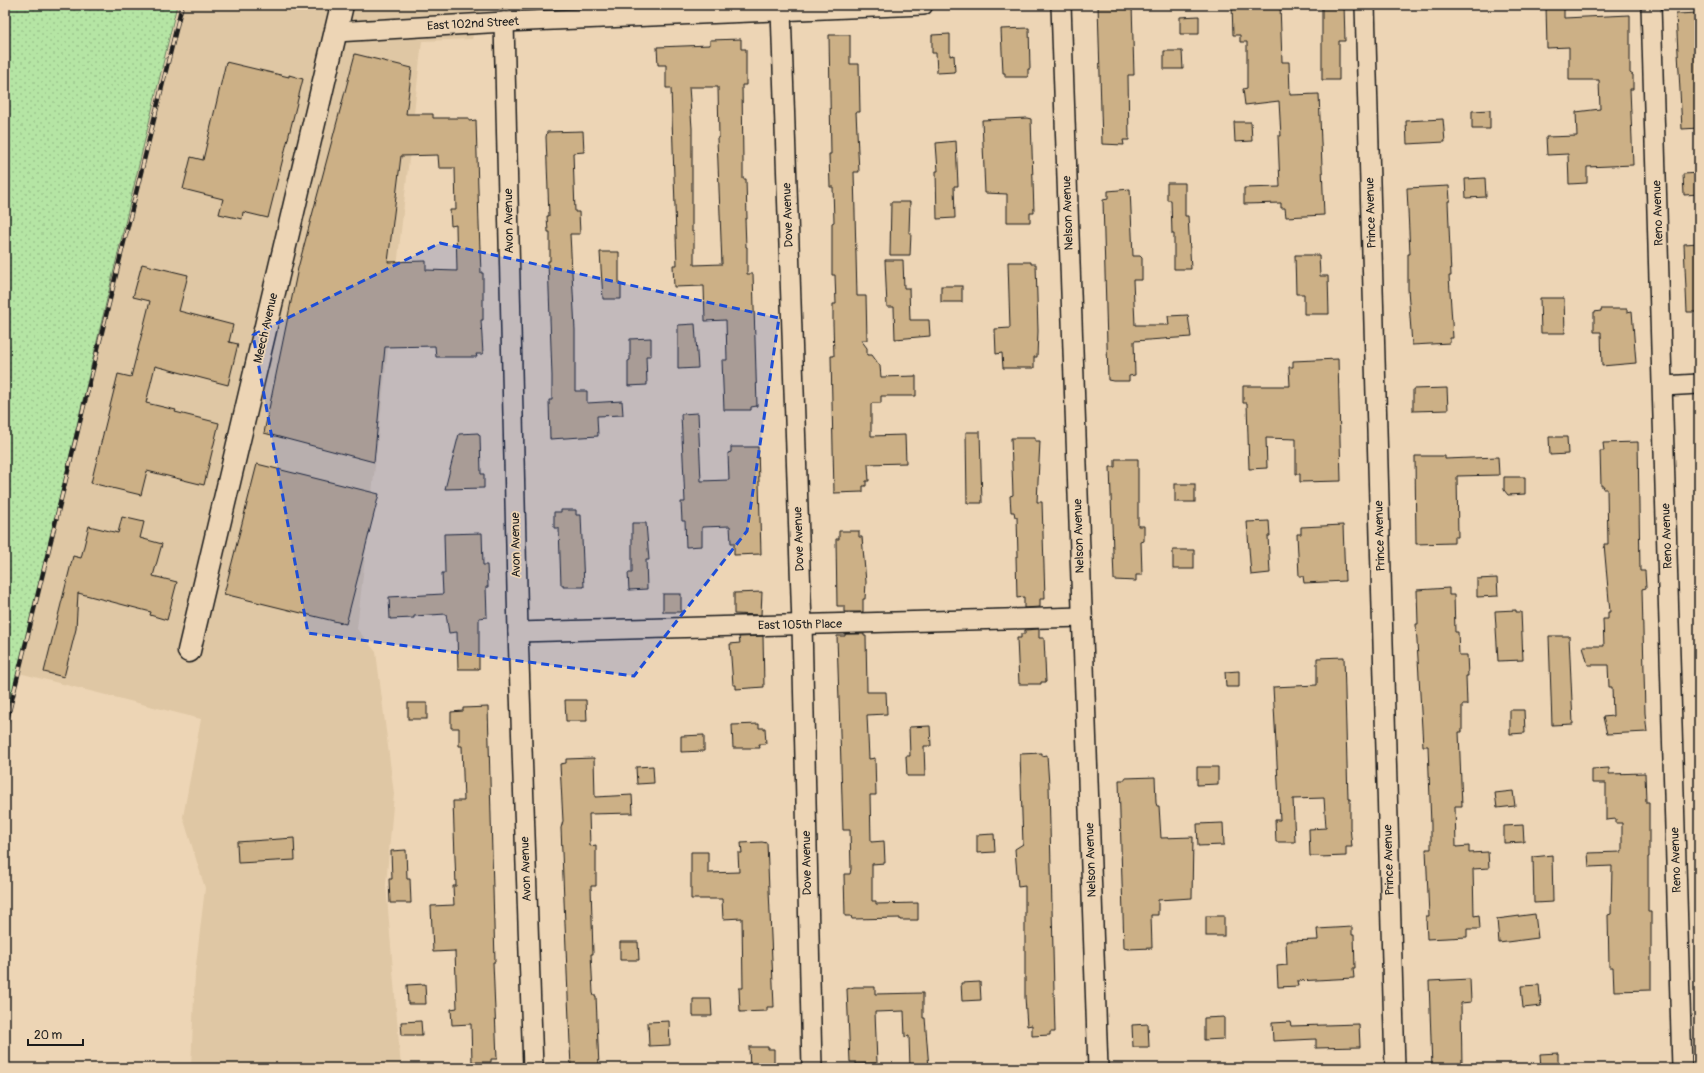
<svg xmlns="http://www.w3.org/2000/svg" width="1704" height="1073" viewBox="0 0 1704 1073" font-family="Pangolin,sans-serif">
<defs>
<pattern id="grass-dots" width="8" height="8" patternUnits="userSpaceOnUse"><rect width="8" height="8" fill="#b5e5a4"/><path d="M2 2h.1M6 6h.1" fill="none" stroke="#9bc48d" stroke-width="1.8" stroke-linecap="round"/></pattern>
</defs>
<rect width="100%" height="100%" fill="#edd5b5"/>
<filter id="ink" filterUnits="userSpaceOnUse"><feTurbulence type="fractalNoise" baseFrequency=".025" numOctaves="2"/><feDisplacementMap in="SourceGraphic" scale="8" xChannelSelector="R" yChannelSelector="G"/><feConvolveMatrix kernelMatrix="1 2 1 2 8 2 1 2 1" color-interpolation-filters="sRGB"/></filter>
<g filter="url(#ink)">
<polygon fill="#dfc7a4" points="182,5 481,5 472,39 422,41 357,629 376,652 394,794 386,885 401,1068 191,1068 195,973 205,888 183,817 201,719 19,673"/>
<polygon fill="url(#grass-dots)" stroke="#688060" points="5,5 177,5 5,728"/>
<g fill="#ccb086" stroke="#1c1c1c" fill-rule="evenodd">
<polygon points="1098,5 1132,5 1134,75 1128,75 1129,140 1123,140 1124,145 1102,144"/>
<polygon points="1232,5 1280,5 1282,62 1289,62 1290,95 1319,94 1324,215 1286,217 1285,208 1281,208 1281,203 1244,204 1244,188 1280,187 1278,136 1281,136 1279,101 1245,105 1243,89 1247,88 1247,42 1240,42 1240,35 1233,35"/>
<polygon points="1344,5 1345,41 1339,41 1339,80 1322,80 1322,6"/>
<polygon points="1546,6 1564,6 1564,18 1630,15 1630,73 1633,75 1633,89 1630,89 1633,165 1587,167 1587,183 1569,184 1568,154 1547,155 1546,137 1577,136 1576,112 1600,109 1599,80 1569,80 1569,47 1547,48"/>
<polygon points="1699,13 1699,128 1682,129 1676,14"/>
<polygon points="1199,16 1199,34 1180,34 1180,17"/>
<polygon points="1029,28 1030,69 1028,69 1028,77 1005,77 1005,73 1003,73 1001,29"/>
<polygon points="950,34 950,56 954,55 955,72 937,73 936,53 932,53 932,35"/>
<polygon points="829,35 850,35 850,64 859,64 860,112 856,112 859,172 854,172 857,296 866,296 867,340 861,340 867,348 867,355 872,355 880,366 881,377 916,376 916,396 881,396 881,403 872,403 871,405 871,436 905,435 906,463 868,464 869,481 866,481 866,486 863,486 863,492 834,493 831,356 834,356 833,323 833,304 836,304 835,275 832,275 832,223 834,222 833,187 830,187 829,154 831,154"/>
<path d="M741 39V49H746V85H742L743 162V179H746L747 219H745L746 247H747V274H753L757 406 751 407V410H724L722 360H727L726 320 705 321 704 286 674 287 673 265H677L671 88H666V65H658L657 47 710 45V40ZM689 87H718L719 138H717L722 264 694 265V232H692V128Z"/>
<polygon points="1164,51 1182,51 1183,69 1164,69"/>
<path d="M355 54 412 68 406 114H433V118H469V121L476 120 479 225 481 273H483V320H481L483 354H476L477 357H436L435 346 385 347 374 462 264 433 298 268ZM438 155 439 168H455L456 210H450L451 226 456 225 457 271 426 270V261L388 262 401 156Z"/>
<polygon points="226,62 289,77 289,75 303,79 268,218 243,212 242,219 219,214 223,199 183,189 191,157 203,160"/>
<polygon points="1490,110 1490,129 1472,129 1472,111"/>
<polygon points="1027,118 1031,119 1034,213 1030,213 1030,222 1007,222 1007,194 985,193 982,120"/>
<polygon points="1443,119 1445,142 1407,144 1406,121"/>
<polygon points="1234,122 1251,122 1252,141 1235,142"/>
<polygon points="583,131 584,152 573,153 575,212 579,212 580,234 570,234 575,330 575,391 587,391 587,403 622,401 623,415 597,416 598,436 550,439 549,400 552,400 552,376 548,261 550,261 550,232 548,232 547,216 549,216 546,137 547,132"/>
<polygon points="956,141 958,186 954,186 955,218 937,219 936,171 938,171 936,143"/>
<polygon points="1699,173 1699,194 1684,195 1683,174"/>
<polygon points="1485,178 1486,197 1466,198 1465,179"/>
<polygon points="1167,183 1185,183 1185,216 1188,216 1191,269 1174,269 1174,234 1172,234 1171,200 1167,200"/>
<polygon points="1449,186 1450,201 1448,201 1451,276 1449,276 1453,338 1450,338 1450,343 1412,345 1408,289 1408,254 1410,254 1407,188"/>
<polygon points="1130,189 1133,256 1140,256 1142,258 1142,280 1133,280 1135,325 1169,325 1168,316 1188,315 1191,337 1134,341 1135,375 1129,376 1129,381 1113,381 1108,380 1103,200 1108,199 1108,191"/>
<polygon points="891,202 910,202 909,233 911,233 910,255 890,255"/>
<polygon points="1699,243 1699,312 1687,312 1684,244"/>
<polygon points="600,252 619,252 619,284 621,284 621,299 603,299"/>
<polygon points="1295,255 1319,255 1320,276 1328,276 1329,314 1304,314 1304,294 1296,294"/>
<polygon points="885,260 903,260 904,288 909,288 910,320 929,320 930,336 895,339 894,307 887,307"/>
<polygon points="1008,262 1031,262 1031,264 1036,264 1038,331 1037,357 1034,357 1034,368 1003,368 1002,353 996,354 995,329 1010,328"/>
<polygon points="142,264 188,275 179,311 233,325 229,342 238,344 228,385 155,366 146,403 176,410 175,412 219,423 204,485 147,471 141,495 91,483 118,374 131,377 150,301 133,297"/>
<rect x="941" y="286" width="21" height="16"/>
<polygon points="1540,298 1564,298 1565,333 1541,333"/>
<polygon points="1601,309 1627,309 1627,312 1632,311 1636,363 1602,366 1601,332 1594,332 1594,312 1601,311"/>
<polygon points="695,324 698,368 678,369 678,325"/>
<polygon points="651,338 651,356 646,356 647,385 628,386 628,361 630,360 630,339"/>
<polygon points="1338,359 1341,481 1300,482 1300,474 1296,474 1296,439 1266,438 1267,468 1249,469 1247,403 1243,403 1243,386 1290,386 1289,367 1293,367 1293,361"/>
<polygon points="1447,388 1448,410 1413,411 1413,389"/>
<polygon points="698,413 701,481 729,480 728,453 731,452 731,447 758,447 761,554 734,555 734,543 731,543 730,526 702,527 702,546 686,547 685,521 682,521 681,502 685,502 681,414"/>
<polygon points="966,432 980,432 982,503 967,503"/>
<polygon points="478,433 480,436 481,474 484,474 484,488 445,489 459,434"/>
<polygon points="1549,437 1567,437 1568,454 1550,455"/>
<polygon points="1011,438 1035,438 1035,441 1040,441 1037,502 1042,502 1045,599 1040,599 1040,607 1024,608 1024,597 1017,598 1016,556 1018,556 1017,517 1015,517 1014,512 1011,512 1010,496 1013,495"/>
<polygon points="1638,442 1640,571 1645,571 1646,588 1642,589 1645,713 1647,732 1607,734 1603,717 1613,716 1612,687 1609,687 1608,665 1588,665 1583,646 1604,646 1603,619 1608,619 1608,612 1610,612 1604,544 1608,544 1607,489 1603,489 1604,486 1601,486 1600,451 1604,451 1603,443"/>
<polygon points="1415,456 1445,456 1445,459 1498,457 1499,475 1457,476 1458,537 1454,537 1454,543 1416,544"/>
<polygon points="1115,459 1138,459 1138,526 1144,526 1144,541 1141,542 1142,575 1136,575 1136,581 1114,580 1110,467 1115,467"/>
<polygon points="257,464 379,494 346,624 224,594"/>
<polygon points="1504,477 1525,477 1525,494 1508,495 1504,490"/>
<rect x="1175" y="484" width="20" height="18"/>
<polygon points="561,510 576,510 576,515 581,515 584,587 563,587 563,585 561,585 559,528 554,528 554,512 561,512"/>
<polygon points="122,517 144,522 140,538 162,544 153,576 177,582 167,620 150,615 151,612 78,593 76,629 64,677 44,672 73,556 81,558 89,526 118,533"/>
<polygon points="1269,521 1270,536 1268,536 1270,573 1251,575 1247,522"/>
<polygon points="632,523 646,523 649,560 646,560 647,589 629,590 628,573 632,573"/>
<polygon points="1343,525 1345,581 1304,583 1303,576 1299,576 1297,534 1301,534 1301,527"/>
<polygon points="839,531 859,531 859,537 862,537 866,582 865,599 863,599 863,612 844,612 844,606 837,606 836,539 839,539"/>
<polygon points="482,533 483,565 487,565 488,587 486,587 487,617 479,618 479,669 458,669 457,632 449,633 446,614 414,616 414,618 390,619 389,597 443,594 442,573 445,573 444,534"/>
<rect x="1173" y="550" width="21" height="19"/>
<polygon points="1497,578 1498,596 1477,597 1477,579"/>
<polygon points="1449,588 1449,595 1454,595 1455,632 1458,632 1459,655 1467,655 1468,676 1466,676 1467,705 1462,705 1462,732 1459,732 1462,806 1455,806 1456,847 1469,846 1469,853 1488,852 1489,868 1473,869 1474,916 1479,915 1480,929 1467,929 1467,937 1427,939 1426,916 1429,916 1426,849 1431,849 1431,825 1428,746 1423,746 1416,624 1418,624 1417,590"/>
<polygon points="762,592 761,615 734,614 734,593"/>
<rect x="663" y="594" width="18" height="18"/>
<polygon points="1516,610 1516,612 1521,612 1523,660 1498,661 1495,611"/>
<polygon points="1039,629 1039,638 1044,638 1046,682 1041,682 1041,684 1019,684 1017,638 1021,638 1021,634 1025,634 1025,630"/>
<polygon points="845,634 864,634 864,636 866,636 867,692 886,692 887,714 867,715 869,759 875,758 876,795 870,795 871,842 884,841 885,863 872,864 872,901 876,901 876,904 918,903 918,920 900,920 900,918 852,919 851,916 845,916 844,874 850,874 851,869 850,830 843,830 837,636 845,636"/>
<polygon points="763,636 764,687 736,689 736,685 733,685 730,644 740,643 739,637"/>
<polygon points="1549,636 1569,636 1573,724 1552,725"/>
<polygon points="1344,657 1348,799 1350,799 1350,827 1352,847 1346,847 1346,856 1320,857 1319,856 1310,856 1309,829 1326,828 1324,798 1293,799 1295,842 1276,842 1275,820 1280,820 1273,687 1317,685 1317,658"/>
<polygon points="1239,671 1239,687 1226,687 1225,672"/>
<polygon points="565,700 586,700 587,721 566,721"/>
<rect x="408" y="703" width="19" height="16"/>
<polygon points="488,707 495,962 493,962 497,1059 491,1059 491,1062 472,1062 471,1024 452,1025 451,1009 457,1008 455,951 433,952 431,906 454,905 453,886 456,886 453,801 464,801 462,746 459,746 459,728 451,728 451,712 463,711 463,708"/>
<polygon points="1510,710 1524,710 1525,733 1510,734"/>
<polygon points="759,724 759,728 765,728 766,744 759,744 760,748 733,748 732,725"/>
<polygon points="930,726 931,746 924,746 925,776 907,776 906,756 910,756 909,727"/>
<polygon points="704,735 704,751 681,752 681,736"/>
<polygon points="1042,753 1042,756 1047,755 1049,785 1055,1032 1050,1032 1050,1035 1032,1036 1032,1025 1027,1026 1025,997 1025,886 1018,887 1015,849 1023,844 1020,754"/>
<polygon points="594,758 595,797 632,795 633,813 589,814 590,846 596,845 596,886 591,886 593,954 591,954 593,993 594,996 596,996 599,1067 571,1068 561,828 563,821 560,764 566,763 566,759"/>
<polygon points="653,766 654,783 637,784 636,767"/>
<polygon points="1197,767 1218,767 1218,784 1197,785"/>
<polygon points="1609,768 1609,774 1645,773 1646,802 1649,802 1649,857 1648,857 1648,912 1651,912 1651,990 1614,991 1613,967 1609,967 1608,915 1611,914 1612,866 1589,867 1588,853 1622,852 1622,823 1616,823 1616,819 1606,820 1606,783 1592,783 1592,769"/>
<polygon points="1155,777 1156,803 1157,806 1159,806 1161,838 1193,837 1192,898 1158,900 1158,915 1151,915 1152,948 1128,949 1124,948 1119,780 1125,780 1125,778"/>
<polygon points="1513,791 1515,806 1497,808 1495,793"/>
<polygon points="1223,823 1224,845 1198,846 1197,824"/>
<polygon points="1523,825 1524,842 1504,843 1504,826"/>
<polygon points="994,834 995,852 977,853 977,835"/>
<polygon points="294,838 295,860 238,863 237,842"/>
<polygon points="762,842 767,843 774,1007 767,1007 767,1011 740,1012 739,988 743,988 742,918 723,919 722,899 691,899 691,852 708,852 708,873 739,872 738,853 742,853 741,843"/>
<polygon points="406,850 407,879 410,879 411,903 390,903 389,879 392,879 391,851"/>
<polygon points="1552,855 1553,902 1534,903 1533,857"/>
<polygon points="1535,914 1538,938 1499,943 1497,919"/>
<rect x="1206" y="916" width="18" height="20"/>
<polygon points="1352,927 1352,935 1354,935 1355,968 1353,968 1354,978 1297,981 1298,986 1278,987 1277,966 1287,965 1286,941 1318,940 1317,929"/>
<polygon points="620,942 638,942 639,960 620,960"/>
<polygon points="1470,979 1471,1002 1461,1003 1462,1067 1432,1068 1429,981"/>
<polygon points="980,982 981,1000 962,1001 961,983"/>
<polygon points="425,984 426,1004 408,1004 407,985"/>
<polygon points="1539,985 1541,1006 1523,1008 1521,986"/>
<polygon points="854,987 875,987 875,994 923,993 923,1018 925,1018 929,1068 910,1068 909,1036 905,1037 904,1011 875,1012 877,1063 856,1064 856,1062 850,1062 847,989"/>
<polygon points="693,999 711,999 712,1016 693,1016"/>
<polygon points="1224,1017 1224,1039 1204,1040 1204,1018"/>
<polygon points="421,1021 422,1035 402,1035 401,1022"/>
<polygon points="669,1021 670,1045 649,1046 648,1022"/>
<polygon points="1290,1022 1291,1026 1359,1024 1360,1047 1316,1048 1316,1039 1273,1041 1272,1023"/>
<polygon points="1148,1024 1149,1047 1133,1047 1132,1025"/>
<polygon points="749,1047 768,1047 768,1049 774,1049 774,1065 768,1065 768,1068 750,1068"/>
<polygon points="1558,1053 1558,1068 1541,1068 1540,1054"/>
</g>
<g fill="none" stroke-linecap="round" stroke-linejoin="round">
<defs>
<g id="street">
<polyline points="1061,5 1098,1068"/>
<polyline points="1365,5 1395,1068"/>
<polyline points="1651,5 1682,1068"/>
<polyline points="781,10 802,625 812,1068"/>
<polyline points="504,22 518,632 533,1068"/>
<polyline points="336,32 504,22 923,5"/>
<polyline points="1663,386 1699,384"/>
<polyline points="518,632 1082,617"/>
</g>
<polyline id="secondary" points="189,651 342,5"/>
</defs>
<use href="#street" stroke="#1c1c1c" stroke-width="22"/>
<use href="#secondary" stroke="#1c1c1c" stroke-width="25"/>
<use href="#street" stroke="#edd5b5" stroke-width="19"/>
<use href="#secondary" stroke="#edd5b5" stroke-width="22"/>
<defs>
<polyline id="rail" points="5,728 182,5"/>
</defs>
<use href="#rail" stroke="#1c1c1c" stroke-width="4.5"/>
<use href="#rail" stroke="#edd5b5" stroke-width="3" stroke-dasharray="9" stroke-linecap="butt"/>
</g>
</g>
<path fill="#1d4ed8" fill-opacity="0.2" stroke="#1d4ed8" stroke-width="3" stroke-dasharray="8 5" stroke-linejoin="round" d="M440 243 779 318 747 531 634 676 308 633 253 335Z"/>
<g text-anchor="middle" dominant-baseline="central" stroke-width="3.5" stroke-linejoin="round" paint-order="stroke">
<g font-size="12" fill="#1c1c1c" stroke="#edd5b5">
<text transform="translate(473 24) rotate(-3)">East 102nd Street</text>
<text transform="translate(1068 213) rotate(-92)">Nelson Avenue</text>
<text transform="translate(1371 213) rotate(-92)">Prince Avenue</text>
<text transform="translate(1658 213) rotate(-92)">Reno Avenue</text>
<text transform="translate(788 215) rotate(-92)">Dove Avenue</text>
<text transform="translate(509 221) rotate(-91)">Avon Avenue</text>
<text transform="translate(266 328) rotate(-77)">Meech Avenue</text>
<text transform="translate(1079 536) rotate(-92)">Nelson Avenue</text>
<text transform="translate(1380 536) rotate(-92)">Prince Avenue</text>
<text transform="translate(1667 536) rotate(-92)">Reno Avenue</text>
<text transform="translate(799 539) rotate(-92)">Dove Avenue</text>
<text transform="translate(516 545) rotate(-91)">Avon Avenue</text>
<text transform="translate(800 625) rotate(-1)">East 105th Place</text>
<text transform="translate(1091 860) rotate(-92)">Nelson Avenue</text>
<text transform="translate(1389 860) rotate(-92)">Prince Avenue</text>
<text transform="translate(1676 860) rotate(-92)">Reno Avenue</text>
<text transform="translate(807 863) rotate(-91)">Dove Avenue</text>
<text transform="translate(526 869) rotate(-92)">Avon Avenue</text>
</g>
</g>
<rect width="1704" height="1073" fill="none" stroke="#edd5b5" stroke-width="20"/>
<rect x="10" y="10" width="1684" height="1053" fill="none" stroke="#1c1c1c" stroke-width="1.5" filter="url(#ink)"/>
<path d="M28 1039v6h55v-6" fill="none" stroke="#1c1c1c" stroke-width="2"/>
<text x="34" y="1039" font-size="12" fill="#1c1c1c" stroke="#edd5b5" stroke-width="3" paint-order="stroke">20 m</text>
</svg>
